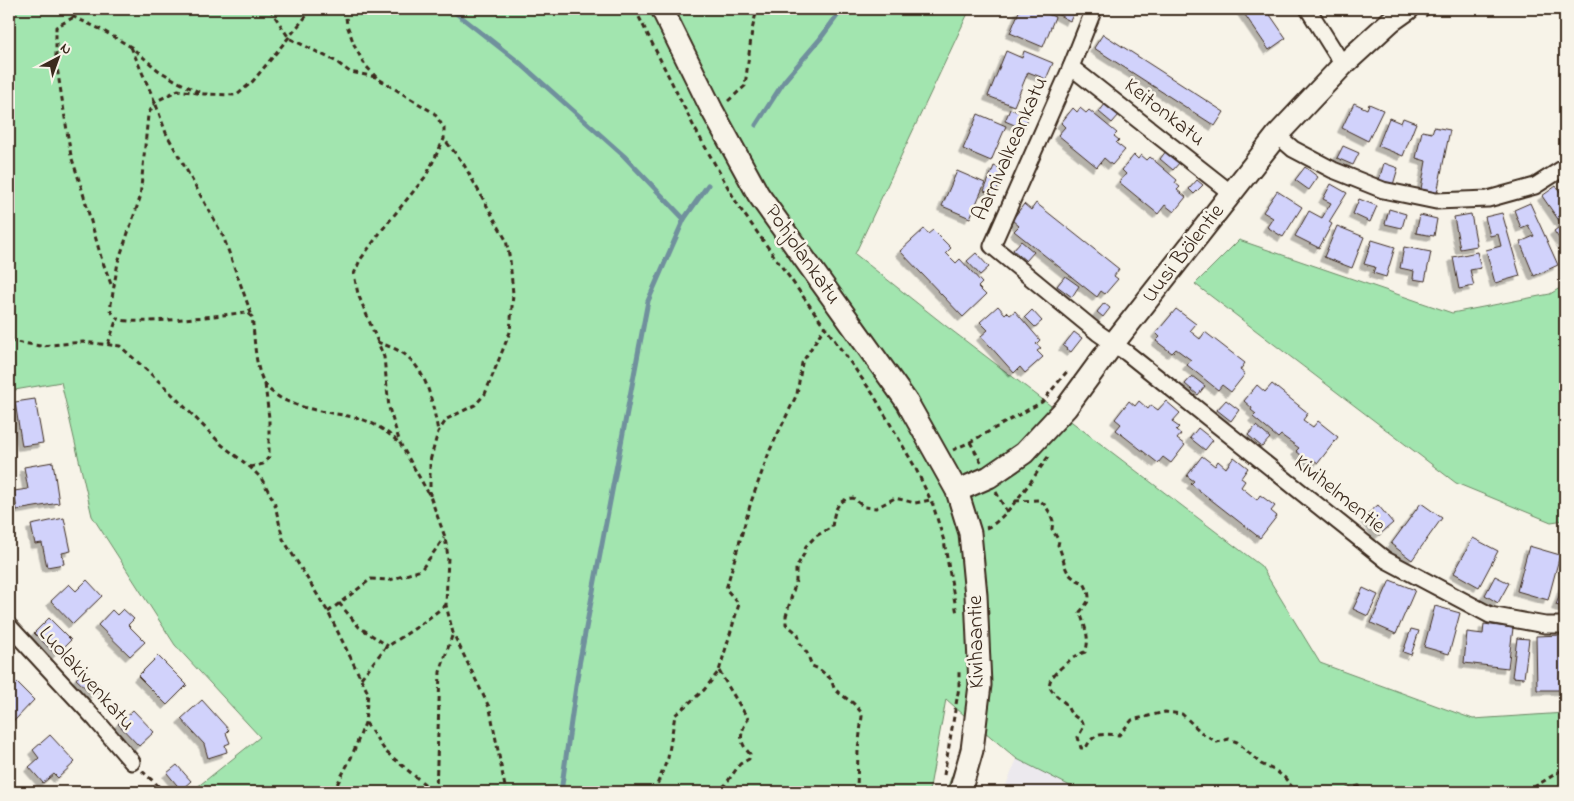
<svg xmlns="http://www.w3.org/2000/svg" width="1574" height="801" viewBox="0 0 1574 801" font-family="'Indie Flower',sans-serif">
<defs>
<filter id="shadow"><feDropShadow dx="-4.5" dy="4.5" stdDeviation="0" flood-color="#0004"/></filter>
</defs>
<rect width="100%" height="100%" fill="#f7f3e8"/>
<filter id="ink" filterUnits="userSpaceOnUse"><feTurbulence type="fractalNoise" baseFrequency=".02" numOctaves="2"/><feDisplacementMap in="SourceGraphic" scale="10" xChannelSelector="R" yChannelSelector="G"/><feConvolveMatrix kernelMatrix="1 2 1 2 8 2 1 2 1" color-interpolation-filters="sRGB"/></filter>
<g filter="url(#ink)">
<polygon fill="#ece9ee" points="1017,759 1036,768 1082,792 1003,792"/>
<g fill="#a2e5af" stroke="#6e8866">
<polygon points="9,9 970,9 855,254 946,326 1261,566 1320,663 1473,719 1565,713 1565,792 1082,792 1017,759 972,721 953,792 946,792 960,753 965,716 946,699 930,787 928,792 191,792 260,737 175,645 92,516 61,382 9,391 9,239 12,238 9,228"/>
<polygon points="1239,240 1452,313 1550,294 1565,285 1565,520 1551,522 1456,483 1195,284"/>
</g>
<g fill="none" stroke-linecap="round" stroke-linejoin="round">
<g stroke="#6f909d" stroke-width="5">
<polyline points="451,9 521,64 624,156 684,219"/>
<polyline points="756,125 785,80 820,39 842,9"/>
<polyline points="561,792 579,665 648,301 684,219 708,185"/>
</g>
</g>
<g fill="#d1d2fb" stroke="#3b2a1e" filter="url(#shadow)">
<polygon points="1020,9 1035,9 1055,17 1043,47 1010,33"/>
<polygon points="1048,9 1076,9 1070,21"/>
<polygon points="1241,9 1266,9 1286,38 1269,50"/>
<polygon points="1103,34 1224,112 1215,126 1094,48"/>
<polygon points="1006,51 1022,58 1024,51 1053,63 1046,79 1028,72 1014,106 988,96"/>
<polygon points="1354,103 1367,109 1369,104 1383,110 1368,141 1342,128"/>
<polygon points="1105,104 1119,115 1112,123 1099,112"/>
<polygon points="1073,108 1077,112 1080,108 1086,113 1089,110 1117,133 1114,136 1119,140 1116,143 1125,150 1112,165 1104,158 1097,167 1058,135 1065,127 1061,123"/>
<polygon points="1010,109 1029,116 1024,129 1005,121"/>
<polygon points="978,114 1006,126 991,161 963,149"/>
<polygon points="1389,118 1401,123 1403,118 1416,123 1403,156 1378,146"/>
<polygon points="1434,127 1450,130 1437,193 1421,189 1426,161 1416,158 1422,131 1432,133"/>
<polygon points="1343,146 1359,153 1353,165 1337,158"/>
<polygon points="1166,151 1180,162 1173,170 1160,159"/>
<polygon points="1134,155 1138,159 1141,155 1147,160 1150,157 1177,180 1175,183 1180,187 1177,190 1186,197 1174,212 1165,205 1158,214 1119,182 1126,174 1122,170"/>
<polygon points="1384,163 1398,168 1393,185 1379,180"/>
<polygon points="994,166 1005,171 995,195 984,191"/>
<polygon points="1305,167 1318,177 1309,190 1295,180"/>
<polygon points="957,171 985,183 970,218 942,206"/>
<polygon points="1197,180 1203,185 1194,194 1189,189"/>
<polygon points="1331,184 1347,193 1329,222 1332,224 1319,248 1295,236 1309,211 1322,218 1331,203 1323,199"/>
<polygon points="1556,186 1565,199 1565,247 1554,231 1562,225 1542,196"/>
<polygon points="1277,191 1302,207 1283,237 1267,227 1273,218 1263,212"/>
<polygon points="1359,199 1377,206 1370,222 1353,214"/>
<polygon points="1036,203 1119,269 1114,276 1118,279 1105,294 1101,291 1097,297 1014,231 1019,226 1012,220 1024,204 1031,210"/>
<polygon points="1530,203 1558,265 1534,276 1520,242 1534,236 1528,225 1521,228 1514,210"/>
<polygon points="1389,209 1406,214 1402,228 1385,224"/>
<polygon points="1502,213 1520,276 1495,283 1486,250 1501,246 1498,234 1490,236 1485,217"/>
<polygon points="1471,214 1477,246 1460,249 1454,217"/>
<polygon points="1420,215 1437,219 1434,236 1416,233"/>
<polygon points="1337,226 1364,237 1352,268 1324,257"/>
<polygon points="924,229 928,234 933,230 951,248 946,253 956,263 960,259 982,283 978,287 986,295 963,317 900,251"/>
<polygon points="1372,240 1395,247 1386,277 1373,273 1375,267 1364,264"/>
<polygon points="1021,241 1034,252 1026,261 1013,250"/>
<polygon points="1404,247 1431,252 1425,281 1413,279 1414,271 1400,268"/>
<polygon points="1477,252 1481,268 1470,270 1474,286 1459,289 1453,257"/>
<polygon points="976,253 989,267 980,275 967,261"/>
<polygon points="1065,276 1079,286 1072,297 1057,286"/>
<polygon points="1104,303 1110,308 1103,317 1097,312"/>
<polygon points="998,306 1005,314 1007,312 1010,315 1015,311 1040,340 1036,344 1041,348 1037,351 1043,357 1025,373 1020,367 1014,373 981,336 988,330 980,322"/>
<polygon points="1176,309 1196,324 1190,331 1200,339 1205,332 1245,363 1240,370 1245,374 1231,392 1222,385 1218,390 1187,365 1191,360 1176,349 1172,353 1156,341 1160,337 1156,333"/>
<polygon points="1032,310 1042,321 1035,327 1025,317"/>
<polygon points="1074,332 1082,338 1071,352 1063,346"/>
<polygon points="1192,376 1205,386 1198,395 1185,384"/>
<polygon points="1272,384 1308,413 1303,420 1313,427 1318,421 1338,437 1318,463 1314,460 1311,463 1296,451 1299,448 1281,435 1278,438 1253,417 1256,414 1251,410 1252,408 1244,401 1257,385 1265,392"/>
<polygon points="35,399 43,443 22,446 15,402"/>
<polygon points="1226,400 1239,410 1231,421 1217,410"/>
<polygon points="1129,401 1135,406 1139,401 1148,409 1151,405 1158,410 1166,401 1180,413 1172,422 1179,427 1176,430 1181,434 1177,439 1185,445 1171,463 1163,457 1158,463 1116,430 1121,424 1115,419"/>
<polygon points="1256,426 1270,438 1262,447 1248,435"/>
<polygon points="1198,428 1213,440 1205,450 1190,438"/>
<polygon points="1202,456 1215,466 1218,461 1226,468 1234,457 1248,468 1241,478 1245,481 1241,487 1257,500 1260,495 1275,506 1271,511 1277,516 1260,538 1191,484 1194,481 1187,476"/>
<polygon points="53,462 59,503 17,510 14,491 28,489 24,467"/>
<polygon points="1421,503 1442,518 1412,560 1391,544"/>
<polygon points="1378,505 1393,523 1379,535 1364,517"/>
<polygon points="64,518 71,551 62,553 64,564 47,567 42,543 35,544 31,525"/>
<polygon points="1473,538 1498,551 1479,587 1454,573"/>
<polygon points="1529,546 1560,555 1548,600 1517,591"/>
<polygon points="1495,576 1509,583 1498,603 1485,595"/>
<polygon points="87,580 102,596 73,624 51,601 69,584 76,591"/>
<polygon points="1390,580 1415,590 1396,634 1371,623"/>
<polygon points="1564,583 1565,583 1565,608 1556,605"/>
<polygon points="1363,588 1378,595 1368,616 1353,609"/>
<polygon points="1435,606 1460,613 1449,654 1424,647"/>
<polygon points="123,609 134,619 128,625 145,642 130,656 98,625 112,610 117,615"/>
<polygon points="49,618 71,640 56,655 34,633"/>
<polygon points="1484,624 1513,628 1508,668 1464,663 1467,632 1483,634"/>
<polygon points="1411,629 1419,631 1411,655 1403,652"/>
<polygon points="1562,635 1563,690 1537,690 1536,636"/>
<polygon points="1517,638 1529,639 1524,678 1512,677"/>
<polygon points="158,656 187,685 167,705 138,676"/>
<polygon points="84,670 101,687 93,695 76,679"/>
<polygon points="9,675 34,700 15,720 9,714"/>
<polygon points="202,700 229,730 226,733 230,743 225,745 227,752 208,758 204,744 181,719"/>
<polygon points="133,710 154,732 139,746 118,724"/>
<polygon points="50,735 75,762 58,778 54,774 43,783 29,767 39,758 33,750"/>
<polygon points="177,765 191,781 181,790 167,773"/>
<polygon points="85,787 90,792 79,792"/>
</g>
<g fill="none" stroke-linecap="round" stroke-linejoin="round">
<defs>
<g id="street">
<polyline points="1094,9 1071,67 992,246 1098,333 1127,353 1386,560 1490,615 1545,625 1565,625"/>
<polyline points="1308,9 1343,65"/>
<polyline points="1071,67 1231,193"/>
<polyline points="1277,135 1293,149 1333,170 1383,190 1436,201 1488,199 1535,186 1565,167"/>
<polyline points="9,626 96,720 132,762"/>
</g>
<g id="secondary">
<polyline points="662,9 712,110 758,194 907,402 957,491 970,533 976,595 980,685 972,750 960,792"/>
<polyline points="957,491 989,477 1024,453 1066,408 1113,344 1277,135 1343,65 1391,21 1408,9"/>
</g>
</defs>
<use href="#street" stroke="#3b2a1e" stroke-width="19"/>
<use href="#secondary" stroke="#3b2a1e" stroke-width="25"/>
<g stroke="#3b2a1e" stroke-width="3" stroke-dasharray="5 4" stroke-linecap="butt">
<polyline points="66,9 74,17 102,30 131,47 158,70 178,82 199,92"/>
<polyline points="75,9 74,17 56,27 56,61 71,156 81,186 101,257 112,287"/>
<polyline points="270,9 289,38 335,61 350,72 376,77"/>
<path d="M312 9 253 81 237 95 204 94 178 90 155 102 148 115 140 198 118 262 110 310C112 312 115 317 118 319 129 326 228 315 246 312L252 317C255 337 254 367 265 384 283 411 333 411 361 419 376 424 388 432 399 443"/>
<polyline points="345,9 347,25 355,47 365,65 377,78 434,113 444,128 444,139 426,176 382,230 360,260 354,274 358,294 384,357 389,408 400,443 430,496 445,537 448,557 446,605 453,633 490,709 506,792"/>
<polyline points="635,9 694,127 739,207 873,394 915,467 933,505 944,541 957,614"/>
<polyline points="1425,16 1434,9"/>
<polyline points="131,47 155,102 166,133 223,236 252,316"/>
<polyline points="728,101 745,86 752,30 757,9"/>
<polyline points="9,341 41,346 83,342 120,346 164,386 222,445 250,467 261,478 274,501 283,539 328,612 368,693 365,723 351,758 333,792"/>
<path d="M377 342C388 346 401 350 409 358 429 377 433 406 438 431"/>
<polyline points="108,344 117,318"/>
<polyline points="970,442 981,462"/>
<polyline points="953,450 970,442 1042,402 1069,369"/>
<polyline points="250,467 263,464 269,457 269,418 265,384"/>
<polyline points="996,492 1007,512"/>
<polyline points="430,496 430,461 438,432 447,419 475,405 485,394 510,332 513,294 510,260 506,240 463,163 444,139"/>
<path d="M1015 501 1039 500 1044 504 1050 513 1053 521 1052 529 1059 541 1058 545C1067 564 1061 575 1084 583 1092 598 1090 600 1080 612 1084 625 1091 639 1085 652 1074 656 1071 659 1062 667 1043 684 1047 688 1065 703 1068 706 1068 710 1071 713 1075 717 1079 719 1083 723V728L1078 737 1081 748H1086C1093 732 1103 734 1119 735L1132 720 1165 712 1182 714 1203 734 1217 742 1229 739 1237 742 1261 764 1276 771 1285 778 1292 787 1302 792"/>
<path d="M986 528C1004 523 1038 471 1050 454"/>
<polyline points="339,603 359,627 388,646"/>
<polyline points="328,612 371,579 390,580 421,570 444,538"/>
<path d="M719 671 748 719C740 733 738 741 750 754L749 759 740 764 720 792"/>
<polyline points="361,678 385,648 417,627 446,605"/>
<polyline points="366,723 386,752 434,792"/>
<polyline points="142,771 165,792"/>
<polyline points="944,775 959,687 959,670"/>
<polyline points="436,792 440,672 453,633"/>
<polyline points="654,792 668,758 675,715 704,690 719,671 739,604 726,589 751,502 770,450 797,394 802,363 825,326"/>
<path d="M857 792 858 750 862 716 861 712 853 703 839 693 834 688 831 679 819 669 812 666 807 653 800 643 798 634 786 624V616L796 581V568L804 554 806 546 816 536 832 527C834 513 836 499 853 498L864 507 876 508 895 498 915 503 930 500"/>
<polyline points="1338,792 1359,786 1367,792"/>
<polyline points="1526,792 1565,768"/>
</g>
<use href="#street" stroke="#f7f3e8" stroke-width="15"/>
<use href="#secondary" stroke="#f7f3e8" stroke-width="21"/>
</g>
</g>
<g text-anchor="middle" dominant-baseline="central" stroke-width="5" stroke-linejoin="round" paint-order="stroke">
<g font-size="22" fill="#3b2a1e" stroke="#f7f3e8">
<text transform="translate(1164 113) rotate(38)">Keitonkatu</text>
<text transform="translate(1011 149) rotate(-66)">Aarnivalkeankatu</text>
<text transform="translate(1184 254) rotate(-52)">Uusi Bölentie</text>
<text transform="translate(802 255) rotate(55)">Pohjolankatu</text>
<text transform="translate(1339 495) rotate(39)">Kivihelmentie</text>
<text transform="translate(977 642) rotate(-91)">Kivihaantie</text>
<text transform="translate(86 679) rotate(48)">Luolakivenkatu</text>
</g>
</g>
<rect width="1574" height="801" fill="none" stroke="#f7f3e8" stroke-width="30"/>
<rect x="15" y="15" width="1544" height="771" fill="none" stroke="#3b2a1e" stroke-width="2" filter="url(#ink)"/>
<g transform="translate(58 58) rotate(41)" stroke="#f7f3e8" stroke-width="4" paint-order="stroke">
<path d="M0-4L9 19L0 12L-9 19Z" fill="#3b2a1e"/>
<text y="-8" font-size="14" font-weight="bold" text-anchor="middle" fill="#3b2a1e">N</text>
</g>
</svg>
